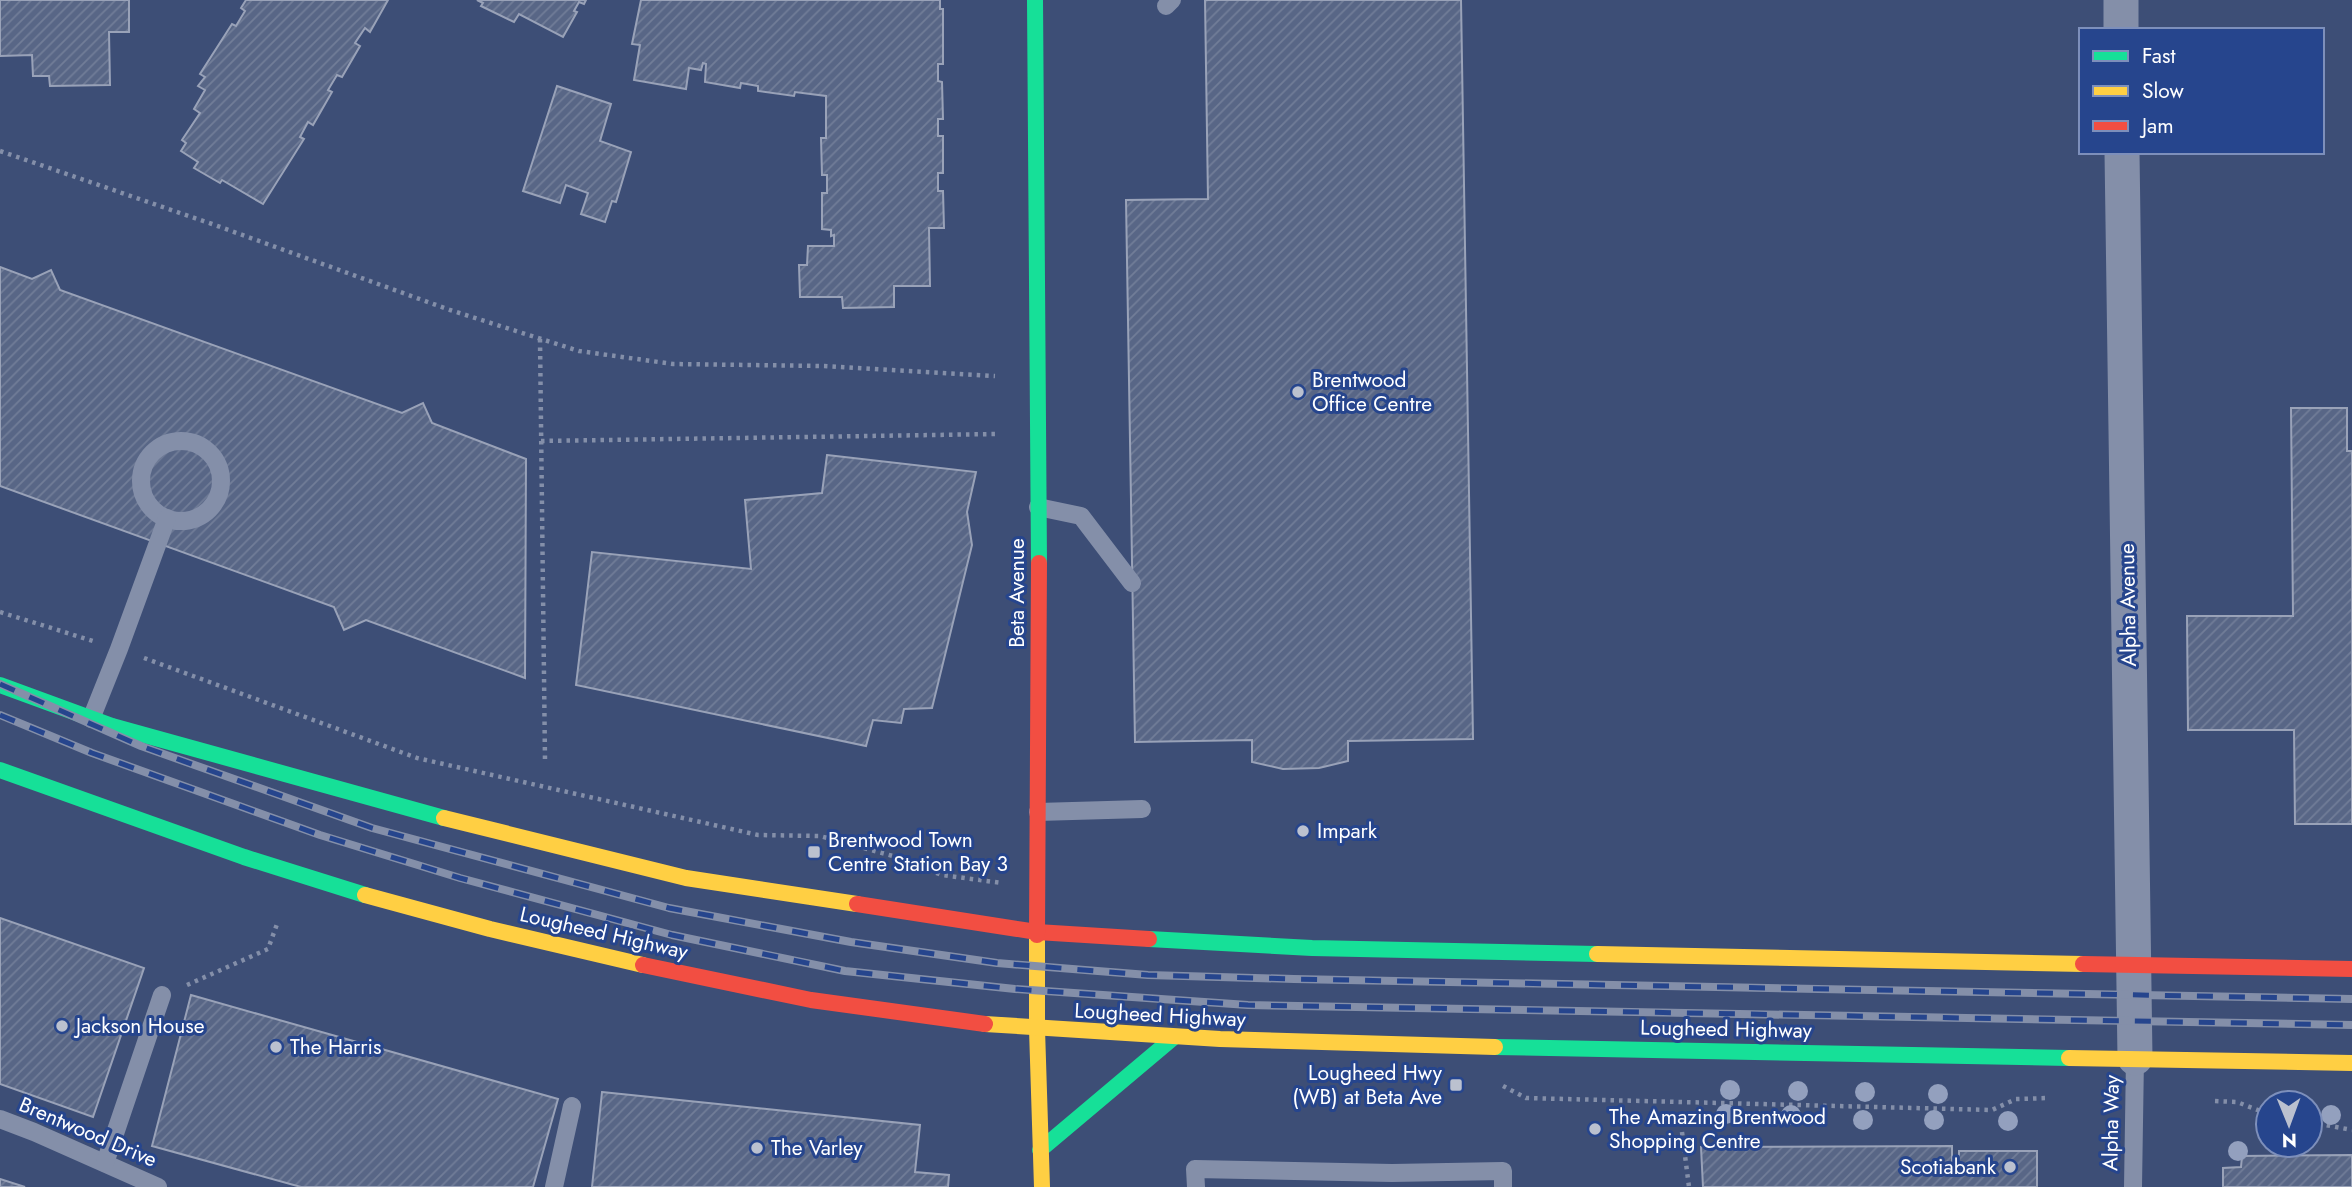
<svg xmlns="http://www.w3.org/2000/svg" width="2352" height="1187" viewBox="0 0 2352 1187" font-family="Jost,sans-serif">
<defs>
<pattern id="building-hatch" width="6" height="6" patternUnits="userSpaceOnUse" patternTransform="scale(1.75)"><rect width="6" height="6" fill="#586686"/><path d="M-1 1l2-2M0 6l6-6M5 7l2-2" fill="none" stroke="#717d98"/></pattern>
</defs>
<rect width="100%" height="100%" fill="#3d4e76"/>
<g fill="url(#building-hatch)" stroke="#99a2b8" stroke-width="2">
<polygon points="0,0 129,0 129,32 109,32 110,85 50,86 49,76 33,76 32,55 0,56"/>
<polygon points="246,0 388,0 370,32 365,28 355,43 360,46 342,77 337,75 328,90 332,92 313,125 308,122 300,137 304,139 263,204 222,180 220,183 194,168 198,162 181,151 186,143 182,140 200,113 194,109 205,90 198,86 205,77 200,74 232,24 236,26 245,11 241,8"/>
<polygon points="477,0 586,0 584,4 579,2 574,11 577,12 563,37 519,14 514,22 481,6 483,3"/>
<polygon points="641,0 940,0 940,9 943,9 943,64 938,64 938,81 942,82 943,119 938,119 938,136 943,136 943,173 938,173 938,191 943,191 944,228 929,228 930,286 894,286 894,307 843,308 842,297 800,297 799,265 807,265 808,246 834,246 834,235 831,236 831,230 822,229 822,193 827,193 827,175 822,175 821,138 826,138 826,96 795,92 794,96 758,91 758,86 741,83 740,88 705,82 706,64 703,63 701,70 689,68 686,89 634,80 640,45 632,44"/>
<polygon points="1205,0 1461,0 1473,739 1348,741 1348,761 1319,768 1283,769 1252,762 1252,740 1135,742 1126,200 1208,199"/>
<polygon points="557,86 611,104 600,141 631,152 616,202 612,201 605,222 581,214 588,193 566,185 560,203 523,191"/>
<polygon points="0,267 32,279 51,270 60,290 402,413 423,403 432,423 526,459 525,678 366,620 344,630 334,607 0,486"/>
<polygon points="2291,408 2347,408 2347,451 2352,451 2352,824 2295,824 2294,730 2188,730 2187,616 2293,616"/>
<polygon points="827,455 976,472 967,512 972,545 932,708 904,709 901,723 873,720 866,746 576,685 592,552 751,569 745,500 822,493"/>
<polygon points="0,918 144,968 93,1117 0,1084"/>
<polygon points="191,995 558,1099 533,1187 301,1187 152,1146"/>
<polygon points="602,1092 920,1125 915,1172 949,1175 948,1187 592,1187"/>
<polygon points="1952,1146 1952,1165 1959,1166 1959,1151 2037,1151 2037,1187 1703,1187 1701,1147"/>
<polygon points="2352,1155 2352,1187 2223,1187 2223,1168 2241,1167 2242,1156"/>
<polygon points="0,1179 25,1187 0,1187"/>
</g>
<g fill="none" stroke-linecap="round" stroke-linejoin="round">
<g stroke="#848fa9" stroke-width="4.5" stroke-dasharray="3.5 5" stroke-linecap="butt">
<polyline points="0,151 212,224 450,310 579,351 673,364 824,366 995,376"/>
<polyline points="540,339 545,760"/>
<polyline points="541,441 998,434"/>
<polyline points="0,612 93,641"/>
<polyline points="144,658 417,758 758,835 820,836 893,856 942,875 1002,883"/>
<polyline points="187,985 268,949 277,924"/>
<polyline points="1503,1086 1526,1098 1992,1110 2016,1099 2049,1098"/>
<polyline points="2215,1101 2237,1102 2268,1114"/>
<polyline points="2310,1122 2352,1130"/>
<polyline points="1682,1132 1689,1187"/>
</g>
<g stroke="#848fa9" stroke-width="18">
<polyline points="1166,6 1172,0"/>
<circle cx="181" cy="481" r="40"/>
<polyline points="1038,507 1081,516 1132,583"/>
<polyline points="91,719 119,649 167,518"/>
<polyline points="1038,812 1142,809"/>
<polyline points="0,1119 34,1132 158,1187"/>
<polyline points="105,1163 162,995"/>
<polyline points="554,1187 572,1106"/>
<polyline points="1196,1187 1195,1169 1392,1173 1503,1171 1503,1187"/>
<polyline points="2133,1187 2135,1058"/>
</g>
<g stroke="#848fa9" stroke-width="35">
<polyline points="2121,0 2121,30"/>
<polyline points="2122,152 2135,1058"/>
</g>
<g stroke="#16e098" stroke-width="16">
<polyline points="1035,0 1039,563"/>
<polyline points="0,685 112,726 444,818"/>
<polyline points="0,770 244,857 365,895"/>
<polyline points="1149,939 1312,948 1597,954"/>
<polyline points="1495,1047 2069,1058"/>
<polyline points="1040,1150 1173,1038"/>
</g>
<g stroke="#ffcf43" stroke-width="16">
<polyline points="444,818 686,878 857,904"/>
<polyline points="365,895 490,929 643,965"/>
<polyline points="1037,935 1037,1029 1042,1187"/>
<polyline points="1597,954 2083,964"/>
<polyline points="985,1024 1220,1039 1495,1047"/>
<polyline points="2069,1058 2352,1063"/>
</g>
<g stroke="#f24e42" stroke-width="16">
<polyline points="857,904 1037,932 1149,939"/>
<polyline points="1037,935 1039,563"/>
<polyline points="2083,964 2352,969"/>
<polyline points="643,965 811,1000 985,1024"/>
</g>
<defs>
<g id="rail">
<polyline points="0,684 141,746 372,828 669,908 851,942 997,963 1148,975 1294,979 2352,999"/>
<polyline points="0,715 92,753 320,835 460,878 672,935 845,971 1015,989 1248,1005 2352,1025"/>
</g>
</defs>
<use href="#rail" stroke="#848fa9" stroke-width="8"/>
<use href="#rail" stroke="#26458d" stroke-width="5" stroke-dasharray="16" stroke-linecap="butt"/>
</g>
<g fill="#93a0be">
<circle cx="1730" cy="1090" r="10"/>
<circle cx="1798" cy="1091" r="10"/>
<circle cx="1865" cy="1092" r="10"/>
<circle cx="1938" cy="1094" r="10"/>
<circle cx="1726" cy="1114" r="10"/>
<circle cx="1791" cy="1115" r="10"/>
<circle cx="2331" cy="1115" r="10"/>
<circle cx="1863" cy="1120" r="10"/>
<circle cx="1934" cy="1120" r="10"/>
<circle cx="2008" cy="1121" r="10"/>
<circle cx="2238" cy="1151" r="10"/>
</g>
<g fill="#bbc1cf" stroke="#26458d" stroke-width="2.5">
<circle cx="1298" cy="392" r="7"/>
<circle cx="1303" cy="831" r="7"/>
<rect x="807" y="845" width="14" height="14" rx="3.5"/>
<circle cx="62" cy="1026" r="7"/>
<circle cx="276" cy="1047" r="7"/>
<rect x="1449" y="1078" width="14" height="14" rx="3.5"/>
<circle cx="1595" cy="1129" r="7"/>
<circle cx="757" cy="1148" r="7"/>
<circle cx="2010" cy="1167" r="7"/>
</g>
<g text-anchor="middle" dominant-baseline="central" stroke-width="6" stroke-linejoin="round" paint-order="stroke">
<g font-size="21" fill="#fff" stroke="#26458d" text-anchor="start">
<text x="1312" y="380">Brentwood<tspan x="1312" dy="24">Office Centre</tspan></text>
<text x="1317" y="831">Impark</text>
<text x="828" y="840">Brentwood Town<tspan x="828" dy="24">Centre Station Bay 3</tspan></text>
<text x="76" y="1026">Jackson House</text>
<text x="290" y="1047">The Harris</text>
<text x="1442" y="1073" text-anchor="end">Lougheed Hwy<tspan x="1442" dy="24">(WB) at Beta Ave</tspan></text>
<text x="1609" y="1117">The Amazing Brentwood<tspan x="1609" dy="24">Shopping Centre</tspan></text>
<text x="771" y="1148">The Varley</text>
<text x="1996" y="1167" text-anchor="end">Scotiabank</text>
</g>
<g font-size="21" fill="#fff" stroke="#26458d">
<text transform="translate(1017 593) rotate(-90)">Beta Avenue</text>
<text transform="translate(2128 605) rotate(-91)">Alpha Avenue</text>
<text transform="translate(604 933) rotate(13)">Lougheed Highway</text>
<text transform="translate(1160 1015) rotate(3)">Lougheed Highway</text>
<text transform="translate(1726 1029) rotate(1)">Lougheed Highway</text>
<text transform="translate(2111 1123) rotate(-89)">Alpha Way</text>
<text transform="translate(88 1132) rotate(23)">Brentwood Drive</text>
</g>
</g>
<rect x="2079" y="28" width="245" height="126" fill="#26458d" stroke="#7d8fbb" stroke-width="2"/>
<rect x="2093" y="51" width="35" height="10" fill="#16e098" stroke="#7d8fbb" stroke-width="2"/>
<text x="2142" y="63" font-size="21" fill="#ffffff">Fast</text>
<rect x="2093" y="86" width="35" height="10" fill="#ffcf43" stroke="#7d8fbb" stroke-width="2"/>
<text x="2142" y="98" font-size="21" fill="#ffffff">Slow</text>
<rect x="2093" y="121" width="35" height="10" fill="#f24e42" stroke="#7d8fbb" stroke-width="2"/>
<text x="2142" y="133" font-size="21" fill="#ffffff">Jam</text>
<g transform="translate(2289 1124) rotate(179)"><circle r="33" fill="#26458d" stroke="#7d8fbb" stroke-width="2"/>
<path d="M0-5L12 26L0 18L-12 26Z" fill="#bbc1cf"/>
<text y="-10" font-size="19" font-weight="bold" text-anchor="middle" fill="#ffffff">N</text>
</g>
</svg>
